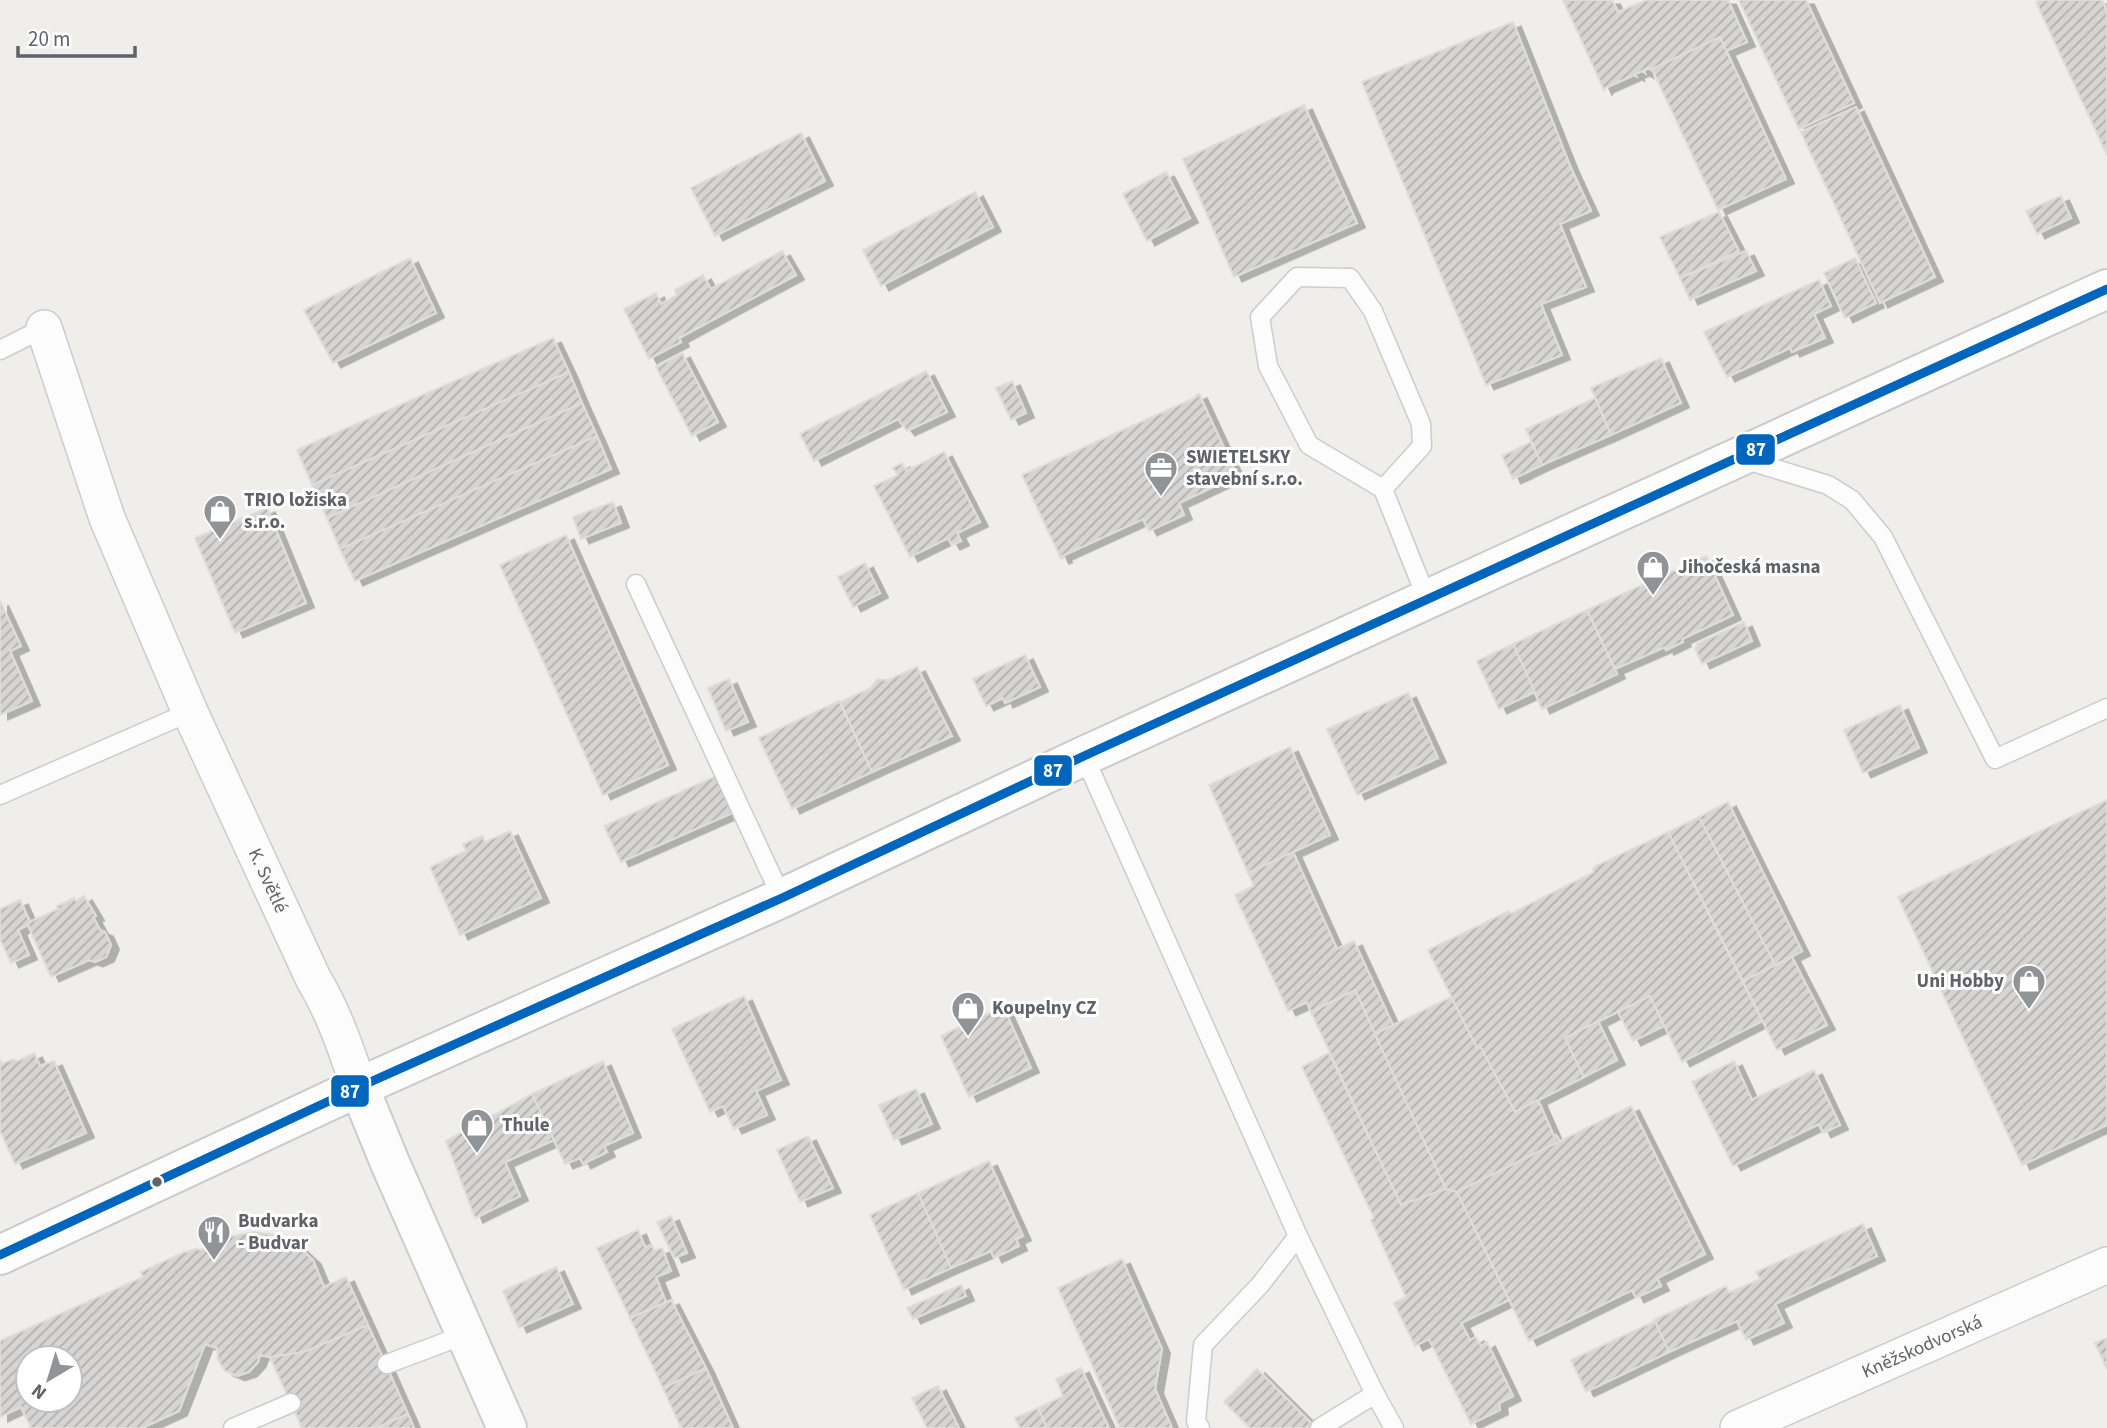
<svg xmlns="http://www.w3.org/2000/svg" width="2107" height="1428" viewBox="0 0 2107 1428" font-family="'Source Sans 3',sans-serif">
<defs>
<pattern id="building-hatch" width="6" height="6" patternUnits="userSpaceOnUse" patternTransform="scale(1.75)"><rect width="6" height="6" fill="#d6d5d3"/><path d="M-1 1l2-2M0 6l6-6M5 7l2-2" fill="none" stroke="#b1b0af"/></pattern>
<filter id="shadow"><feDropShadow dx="8" dy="4.5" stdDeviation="0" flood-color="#0004"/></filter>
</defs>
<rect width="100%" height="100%" fill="#efeeea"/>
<g fill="url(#building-hatch)" stroke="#deddd9" stroke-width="2" fill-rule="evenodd" filter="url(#shadow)">
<polygon points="1563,0 1612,0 1618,12 1647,0 1728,0 1747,42 1726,51 1720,37 1651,70 1650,68 1644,70 1645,73 1642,71 1635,74 1636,76 1634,75 1605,88 1604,90"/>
<polygon points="1739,0 1806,0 1854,103 1799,129"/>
<polygon points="2041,0 2102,0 2107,11 2107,155 2036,2"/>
<polygon points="1513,22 1571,168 1591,211 1560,224 1586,287 1541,304 1562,355 1486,385 1362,82"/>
<polygon points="1720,37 1786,179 1718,210 1652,69"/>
<polygon points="1304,105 1357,223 1234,277 1183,159"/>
<polygon points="1856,107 1935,277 1880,303 1801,132"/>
<polygon points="801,133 825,181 715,236 691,188"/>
<polygon points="1166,172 1190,218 1147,241 1123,194"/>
<polygon points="975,192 993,227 881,286 863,250"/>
<polygon points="2061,196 2071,218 2037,234 2026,211"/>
<polygon points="1719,212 1739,251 1680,278 1660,237"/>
<polygon points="782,251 796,275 679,338 681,342 649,359 624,309 656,293 661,304 677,295 675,290 703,275 711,289"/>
<polygon points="1746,251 1756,271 1690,300 1680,278"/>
<polygon points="410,258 436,313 333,363 304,310"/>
<polygon points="1855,258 1876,303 1845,318 1824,273"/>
<polygon points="1819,280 1831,306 1814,314 1825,338 1792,352 1790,348 1727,377 1704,332"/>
<polygon points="553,338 569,372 312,485 297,450"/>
<polygon points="682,353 718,422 692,436 656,367"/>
<polygon points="1661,358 1681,403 1611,435 1591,388"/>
<polygon points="926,371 947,412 907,431 898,419 814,461 800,434"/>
<polygon points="569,372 582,403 327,518 312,485"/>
<polygon points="1012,381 1026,413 1011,420 996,388"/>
<polygon points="1199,394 1238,478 1235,479 1234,477 1179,503 1184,515 1149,531 1143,519 1062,556 1064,558 1061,559 1022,475 1197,397 1196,395"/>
<polygon points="1595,398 1611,435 1542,465 1526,429"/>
<polygon points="582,403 597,436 340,549 327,518"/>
<polygon points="597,436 611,469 355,581 340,549"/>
<polygon points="1531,442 1542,465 1513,479 1502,456"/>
<polygon points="944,452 980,522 957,533 961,541 952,545 948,538 910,557 874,486 898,475 893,468 902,463 906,471"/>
<polygon points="613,502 621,523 581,539 573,517"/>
<polygon points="267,508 306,603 235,633 195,538"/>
<polygon points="566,535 668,765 603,795 500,565"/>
<polygon points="1706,556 1733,615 1682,639 1683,642 1666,650 1665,647 1615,669 1587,610"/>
<polygon points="865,563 880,593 853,607 838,577"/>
<polygon points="0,601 21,646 10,651 32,701 0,715"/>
<polygon points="1587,610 1617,674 1542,709 1513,644"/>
<polygon points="1744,622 1752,641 1702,664 1695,648 1698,646 1697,644"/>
<polygon points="1513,644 1535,692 1499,709 1477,661"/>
<polygon points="1025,655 1040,687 1005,703 1003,698 986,706 973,679"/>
<polygon points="917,667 952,736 872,772 840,702 871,688 877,679 888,680"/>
<polygon points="729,679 748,722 726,731 708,688"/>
<polygon points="1408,693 1438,758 1357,795 1327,729"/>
<polygon points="839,701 872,772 792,809 759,738"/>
<polygon points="1900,705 1919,748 1863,773 1844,730"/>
<polygon points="1290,747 1330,835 1248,873 1209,785"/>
<polygon points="716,776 732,812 730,814 621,862 604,826"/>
<polygon points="2107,800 2107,1125 2022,1165 1898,897"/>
<polygon points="1728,802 1802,951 1775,965 1699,817"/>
<polygon points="1699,817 1775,965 1743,981 1668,832"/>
<polygon points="510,831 541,898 460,935 430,867 466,851 463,844 482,836 485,842"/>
<polygon points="1668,832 1762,1021 1682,1062 1650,996 1565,1038 1584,1077 1515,1112 1480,1046 1477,1048 1428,950 1509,911 1510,914 1594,872 1593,869 1596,866"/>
<polygon points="1293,852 1337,949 1354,941 1393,1025 1375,1034 1355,990 1311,1012 1307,1002 1288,1011 1235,895 1254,886 1248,873"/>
<polygon points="84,896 96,916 93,917 100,930 105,932 111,945 106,957 95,962 89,960 51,977 27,923 58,909 57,906 74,898 76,901"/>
<polygon points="20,900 30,922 28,925 18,930 29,955 11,963 0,939 0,909"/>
<polygon points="1792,957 1827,1025 1777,1050 1743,981"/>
<polygon points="1355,990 1446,1189 1401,1205 1311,1012"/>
<polygon points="744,996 781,1080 756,1091 767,1115 734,1129 723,1106 710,1112 672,1029"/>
<polygon points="1650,996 1664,1026 1633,1041 1618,1012"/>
<polygon points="1451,997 1477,1048 1480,1046 1515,1112 1538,1100 1554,1136 1556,1135 1560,1141 1457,1192 1446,1189 1375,1034"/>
<polygon points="1003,1006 1031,1068 969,1097 941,1036"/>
<polygon points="1598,1021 1617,1060 1584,1077 1565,1038"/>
<polygon points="34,1053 40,1066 54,1061 86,1133 15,1164 0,1131 0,1059 2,1064 13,1059 18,1061"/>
<polygon points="1329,1053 1401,1205 1446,1189 1457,1192 1509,1300 1461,1323 1470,1340 1476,1337 1481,1346 1487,1342 1513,1396 1499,1403 1500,1410 1471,1424 1429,1339 1415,1346 1394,1303 1406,1297 1371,1220 1374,1218 1302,1067"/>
<polygon points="603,1061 633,1133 604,1146 607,1152 583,1164 580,1158 565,1164 532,1094"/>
<polygon points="1734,1061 1752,1100 1814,1070 1840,1125 1823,1133 1819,1124 1733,1166 1692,1082"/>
<polygon points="916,1089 932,1124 894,1140 879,1105"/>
<polygon points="532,1094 554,1140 505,1162 520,1196 475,1218 446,1141"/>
<polygon points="1631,1106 1705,1254 1657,1278 1661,1286 1636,1298 1632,1290 1529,1341 1457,1192"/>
<polygon points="808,1136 833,1188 800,1202 777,1150"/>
<polygon points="989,1161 1023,1236 1016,1239 1019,1246 994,1258 991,1251 951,1268 918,1193"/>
<polygon points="918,1193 951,1268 904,1290 870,1215"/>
<polygon points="671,1216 687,1253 674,1258 657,1222"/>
<polygon points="1863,1224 1877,1256 1775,1304 1784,1323 1746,1340 1737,1321 1669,1352 1654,1320 1726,1286 1729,1293 1760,1279 1756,1272"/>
<polygon points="638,1230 645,1247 652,1245 654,1251 662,1248 671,1271 656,1277 666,1302 630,1318 597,1248"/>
<path d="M253 1232 282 1236 296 1244 313 1260 324 1287 346 1277 368 1325 304 1352 270 1357 260 1355 258 1362 249 1372 237 1376 225 1371 218 1360 217 1348 205 1344 179 1411 142 1428H31L21 1407 0 1417V1341L143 1277 141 1272 182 1253 195 1249 208 1250 229 1237ZM28 1358H70V1400H28Z"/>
<polygon points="1122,1259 1162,1349 1155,1389 1172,1428 1120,1428 1058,1288"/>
<polygon points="556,1267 573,1304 519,1328 503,1291"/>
<polygon points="961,1285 966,1296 913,1319 907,1308"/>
<polygon points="671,1300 706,1368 663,1388 630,1318"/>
<polygon points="1655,1321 1669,1352 1586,1392 1571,1360"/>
<polygon points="368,1325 408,1414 376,1428 302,1428 270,1357 304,1352"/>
<polygon points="2107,1338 2107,1369 2095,1343"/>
<polygon points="706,1368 733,1428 681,1428 663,1388"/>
<polygon points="1081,1368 1109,1428 1047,1428 1038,1408 1063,1396 1056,1379"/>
<polygon points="1257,1369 1314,1426 1314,1428 1250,1428 1224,1402"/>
<polygon points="938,1386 959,1428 927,1428 912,1398"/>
<polygon points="1038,1408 1047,1428 1020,1428 1015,1418"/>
<polygon points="408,1414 414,1428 376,1428"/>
</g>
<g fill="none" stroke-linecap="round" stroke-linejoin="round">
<defs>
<g id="service">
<polyline points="0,350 44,328"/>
<polyline points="1743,459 1828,485 1852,500 1883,537 1995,759 2107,708"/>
<polyline points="1383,489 1309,445 1268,366 1260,317 1297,277 1350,278 1373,311 1421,424 1422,446 1383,489 1427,599"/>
<polyline points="636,584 782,898"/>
<polyline points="1084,756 1298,1236 1375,1394 1394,1428"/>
<polyline points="0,795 190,712"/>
<polyline points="387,1364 467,1334"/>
<polyline points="233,1428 291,1403"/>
<polyline points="1200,1428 1196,1421 1203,1345 1260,1285 1298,1236"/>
<polyline points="1320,1428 1375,1394"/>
</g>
<g id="minor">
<path id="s1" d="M44 328 107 518 190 712 313 978C334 1013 346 1049 359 1087"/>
<path id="s2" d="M1738 1428 2107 1265"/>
</g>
<polyline id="tertiary" points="359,1087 390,1163 507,1428"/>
<polyline id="secondary" points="0,1255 359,1087 782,898 1084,756 2107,289"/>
</defs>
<use href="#service" stroke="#cbcccc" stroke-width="21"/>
<use href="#minor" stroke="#cbcccc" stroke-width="38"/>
<use href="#tertiary" stroke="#cbcccc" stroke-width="42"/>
<use href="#secondary" stroke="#cacacb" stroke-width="42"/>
<use href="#service" stroke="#fdfcfc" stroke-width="18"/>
<use href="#minor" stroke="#fdfcfc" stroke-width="35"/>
<use href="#tertiary" stroke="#fdfcfc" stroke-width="38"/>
<use href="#secondary" stroke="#fdfcfc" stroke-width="38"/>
<defs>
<polyline id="bus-1" points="0,1255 359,1087 782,898 1084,756 2107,289"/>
</defs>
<use href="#bus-1" stroke="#fff" stroke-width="14"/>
<use href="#bus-1" stroke="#0065bd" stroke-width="9"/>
</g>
<defs>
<symbol id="office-pin" viewBox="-11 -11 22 30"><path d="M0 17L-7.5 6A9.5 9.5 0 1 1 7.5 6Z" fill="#919496" stroke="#fff"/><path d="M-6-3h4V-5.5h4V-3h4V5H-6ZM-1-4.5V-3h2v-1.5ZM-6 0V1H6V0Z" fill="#fff"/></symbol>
<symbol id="shop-pin" viewBox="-11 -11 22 30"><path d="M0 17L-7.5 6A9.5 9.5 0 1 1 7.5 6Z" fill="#919496" stroke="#fff"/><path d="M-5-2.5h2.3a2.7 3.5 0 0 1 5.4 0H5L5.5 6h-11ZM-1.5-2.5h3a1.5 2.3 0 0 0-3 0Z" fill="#fff"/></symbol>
<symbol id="restaurant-pin" viewBox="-11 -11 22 30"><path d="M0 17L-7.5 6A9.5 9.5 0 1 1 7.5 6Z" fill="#919496" stroke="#fff"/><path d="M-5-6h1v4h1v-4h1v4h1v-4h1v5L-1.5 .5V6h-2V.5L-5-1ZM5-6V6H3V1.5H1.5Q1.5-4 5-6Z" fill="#fff"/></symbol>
</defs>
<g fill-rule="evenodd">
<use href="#office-pin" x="1142" y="449" width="38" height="52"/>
<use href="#shop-pin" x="201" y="492" width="38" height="52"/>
<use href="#shop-pin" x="1634" y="548" width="38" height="52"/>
<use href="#shop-pin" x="2010" y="962" width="38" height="52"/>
<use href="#shop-pin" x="949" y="989" width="38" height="52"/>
<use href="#shop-pin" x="458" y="1106" width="38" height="52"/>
<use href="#restaurant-pin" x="195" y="1213" width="38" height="52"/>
</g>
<circle fill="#5f6368" stroke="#fff" stroke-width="2.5" cx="157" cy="1182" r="6"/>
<g text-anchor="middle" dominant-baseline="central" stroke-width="6" stroke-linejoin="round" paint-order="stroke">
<g font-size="19" font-weight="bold" fill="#5f6368" stroke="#fff" text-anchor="start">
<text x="1186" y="457">SWIETELSKY<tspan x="1186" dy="22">stavební s.r.o.</tspan></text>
<text x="244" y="500">TRIO ložiska<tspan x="244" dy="22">s.r.o.</tspan></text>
<text x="1678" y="567">Jihočeská masna</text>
<text x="2004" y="981" text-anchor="end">Uni Hobby</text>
<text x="992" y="1008">Koupelny CZ</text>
<text x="502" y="1125">Thule</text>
<text x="238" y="1221">Budvarka<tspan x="238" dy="22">- Budvar</tspan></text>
</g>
<g font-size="19" fill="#5f6368" stroke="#fff">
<text stroke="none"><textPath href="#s1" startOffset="597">K. Světlé</textPath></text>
<text stroke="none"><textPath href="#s2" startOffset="201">Kněžskodvorská</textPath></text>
</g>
</g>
<g stroke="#fff" stroke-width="2.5">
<rect x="1735" y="433" width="41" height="33" rx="7" fill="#0065bd"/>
<rect x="1033" y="754" width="40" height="33" rx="7" fill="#0065bd"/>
<rect x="330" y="1074" width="40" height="34" rx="7" fill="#0065bd"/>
</g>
<g font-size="19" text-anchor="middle" font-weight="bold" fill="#fff">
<text x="1756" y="456">87</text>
<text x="1053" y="777">87</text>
<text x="350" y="1098">87</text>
</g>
<g transform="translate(49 1379) rotate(218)"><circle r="33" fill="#ffffff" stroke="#bfc1c3" stroke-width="2"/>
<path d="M0-5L12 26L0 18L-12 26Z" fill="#919496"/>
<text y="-10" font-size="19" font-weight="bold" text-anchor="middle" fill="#5f6368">N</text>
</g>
<path d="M18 46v10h117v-10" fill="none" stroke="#5f6368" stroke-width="3.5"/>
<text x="28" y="46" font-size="21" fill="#5f6368" stroke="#ffffff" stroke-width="5" paint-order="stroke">20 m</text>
</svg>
